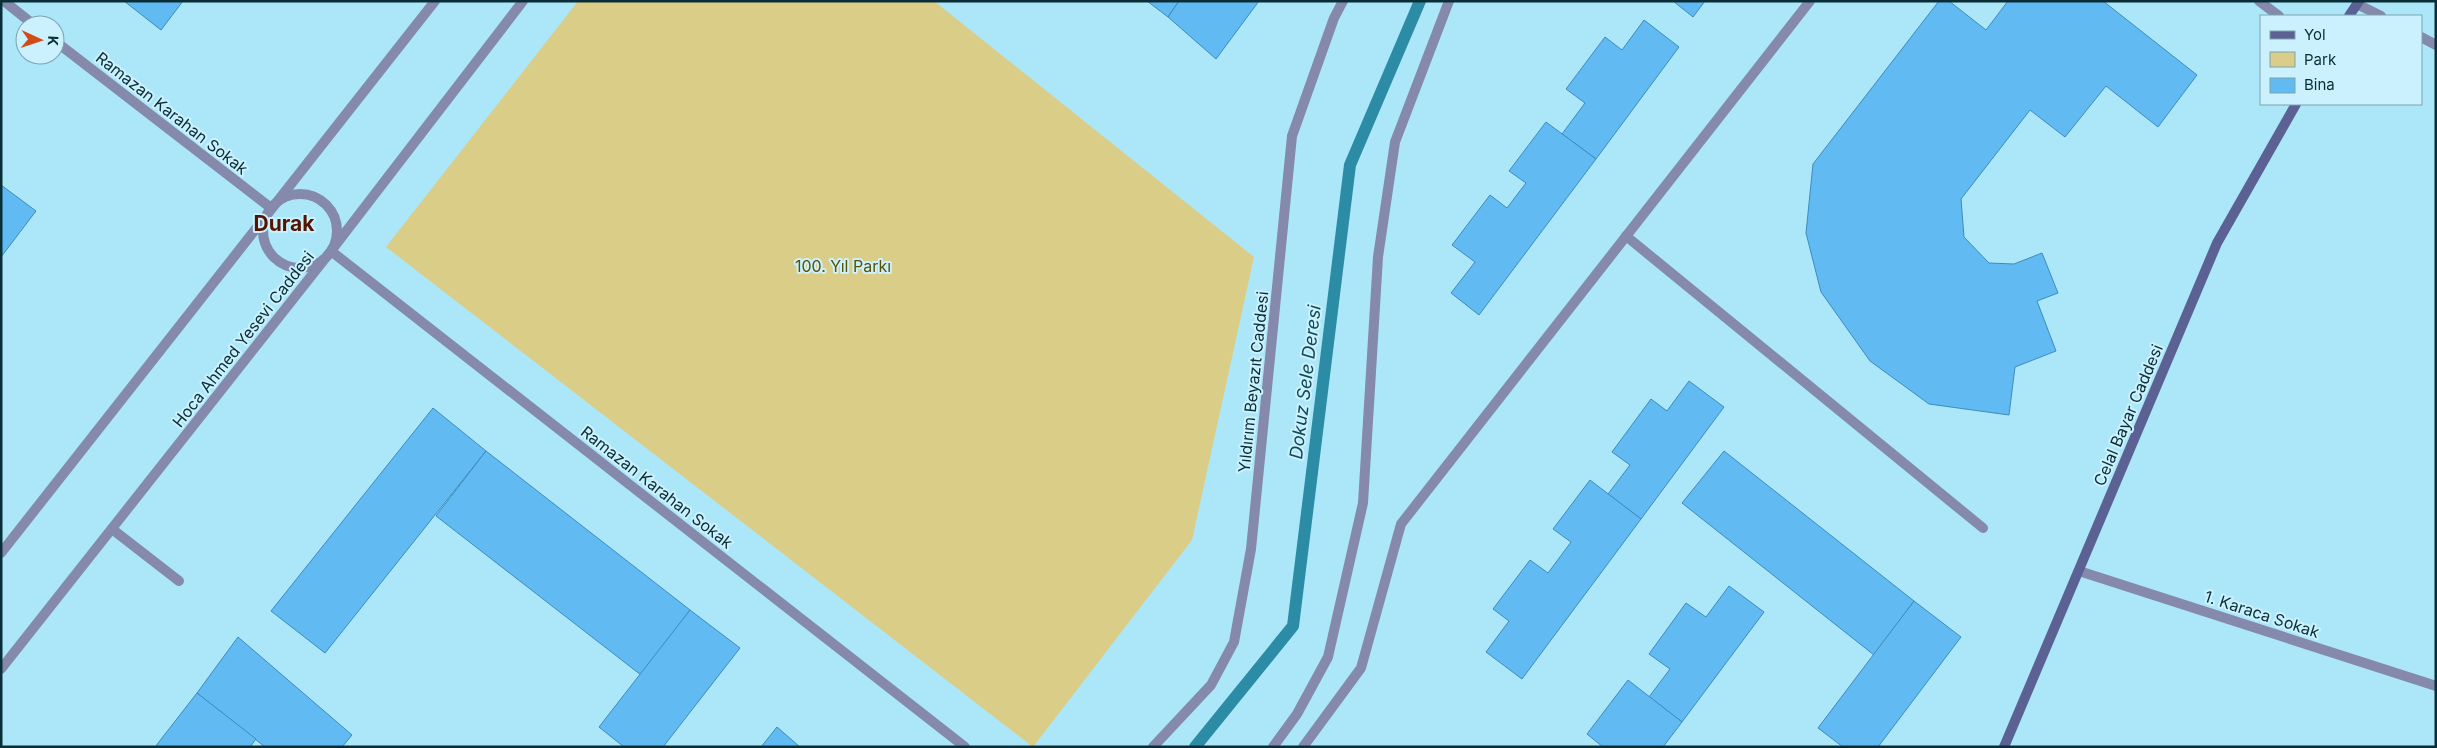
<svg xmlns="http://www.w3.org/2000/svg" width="2437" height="748" viewBox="0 0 2437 748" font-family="Inter,sans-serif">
<rect width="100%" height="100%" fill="#ace7f9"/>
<polygon fill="#dacd88" points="578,1 934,1 1254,257 1192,540 1033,747 386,247"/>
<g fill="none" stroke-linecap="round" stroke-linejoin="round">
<polyline stroke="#2c8ca5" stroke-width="12" points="1195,747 1293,626 1350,165 1420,1"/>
</g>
<g fill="#61baf2" stroke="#3c8cbd">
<polygon points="124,1 183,1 161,30"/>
<polygon points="1147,1 1179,1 1168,17"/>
<polygon points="1179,1 1259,1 1216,59 1168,17"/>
<polygon points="1673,1 1705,1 1693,17"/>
<polygon points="1939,1 1949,1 1986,30 2008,1 2103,1 2197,75 2158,127 2106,86 2065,137 2030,110 1961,199 1964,237 1989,263 2014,264 2042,253 2058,293 2037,301 2056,351 2015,367 2009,415 1929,404 1870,361 1821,292 1806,233 1813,164"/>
<polygon points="1644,20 1679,47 1596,159 1562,134 1585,103 1566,89 1605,37 1622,50"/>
<polygon points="1546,122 1596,159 1479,315 1451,293 1475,262 1452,245 1490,195 1507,208 1526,183 1509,171"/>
<polygon points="1,185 36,211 1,257"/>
<polygon points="1689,381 1724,407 1641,519 1608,494 1630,465 1612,452 1651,399 1667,411"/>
<polygon points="433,408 486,451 325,653 271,611"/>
<polygon points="486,451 690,610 641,675 436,516"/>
<polygon points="1724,451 1914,601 1874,655 1682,503"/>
<polygon points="1590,480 1641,519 1522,679 1486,652 1509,621 1493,609 1530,560 1548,573 1571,542 1553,529"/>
<polygon points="1729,586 1764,612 1682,722 1649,697 1670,669 1649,654 1686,603 1706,617"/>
<polygon points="1914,601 1961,637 1878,747 1843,747 1818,728"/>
<polygon points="690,610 740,648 663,747 624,747 599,727"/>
<polygon points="238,637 352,735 342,747 265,747 197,693"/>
<polygon points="1628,680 1682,722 1663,747 1603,747 1587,734"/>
<polygon points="197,693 256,739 250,747 155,747"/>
<polygon points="777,727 800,747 761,747"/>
</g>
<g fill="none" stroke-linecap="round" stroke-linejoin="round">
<g stroke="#8589ac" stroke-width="10">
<polyline points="1153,747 1211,685 1234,642 1251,549 1292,136 1334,18 1343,1"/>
<polyline points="1273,747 1297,714 1328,657 1363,503 1378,257 1395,142 1449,1"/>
</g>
<g stroke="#8589ac" stroke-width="10">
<polyline points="4,1 34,25"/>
<polyline points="2259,1 2279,16"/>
<polyline points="2357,4 2381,16"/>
<polyline points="2421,37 2436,45"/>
<polyline points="55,41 271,208"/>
<polyline points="1626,236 1983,528"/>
<polyline points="331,251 965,747"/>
<polyline points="112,529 179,581"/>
<polyline points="2079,571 2436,686"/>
<polyline points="1303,747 1361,668 1401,524 1810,1"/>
</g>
<g stroke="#8589ac" stroke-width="10">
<circle cx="300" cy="231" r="37"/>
<polyline points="1,553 435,1"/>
<polyline points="1,669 331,251 523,1"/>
</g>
<g stroke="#5c6193" stroke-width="10">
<polyline points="2349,16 2359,1"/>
<polyline points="2004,747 2217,243 2296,104"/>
</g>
</g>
<g text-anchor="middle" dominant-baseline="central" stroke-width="4" stroke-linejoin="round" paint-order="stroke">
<g font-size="16" fill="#0a2e37" stroke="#caf1fd">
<text transform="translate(172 113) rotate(38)">Ramazan Karahan Sokak</text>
<text transform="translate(243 339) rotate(-52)">Hoca Ahmed Yesevi Caddesi</text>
<text transform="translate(1253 382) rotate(-84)">Yıldırım Beyazıt Caddesi</text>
<text transform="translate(2128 415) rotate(-67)">Celal Bayar Caddesi</text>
<text transform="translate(657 487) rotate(38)">Ramazan Karahan Sokak</text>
<text transform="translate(2262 614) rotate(18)">1. Karaca Sokak</text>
</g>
<g font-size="16" fill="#5c5001" stroke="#caf1fd">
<text x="843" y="266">100. Yıl Parkı</text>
</g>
<g font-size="18" font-style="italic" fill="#134957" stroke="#caf1fd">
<text transform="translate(1305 382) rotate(-83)">Dokuz Sele Deresi</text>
</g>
<g font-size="21" font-weight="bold" fill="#551400" stroke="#caf1fd">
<text x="284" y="223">Durak</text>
</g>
</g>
<rect width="2437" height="748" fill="none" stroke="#0a2e37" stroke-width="5"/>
<rect x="2260" y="15" width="162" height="90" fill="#caf1fd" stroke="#7da3ae"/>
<rect x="2270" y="31" width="25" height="8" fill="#5c6193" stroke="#7da3ae"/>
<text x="2304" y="40" font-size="15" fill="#0a2e37">Yol</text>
<rect x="2270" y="52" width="25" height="15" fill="#dacd88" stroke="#7da3ae"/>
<text x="2304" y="65" font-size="15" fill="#0a2e37">Park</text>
<rect x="2270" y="78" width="25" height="15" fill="#61baf2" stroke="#7da3ae"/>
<text x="2304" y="90" font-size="15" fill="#0a2e37">Bina</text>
<g transform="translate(40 40) rotate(93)"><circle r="24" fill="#caf1fd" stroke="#7da3ae"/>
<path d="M0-4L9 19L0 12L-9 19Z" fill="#d34c16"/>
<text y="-8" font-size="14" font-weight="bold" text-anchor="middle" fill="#0a2e37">K</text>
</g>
</svg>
